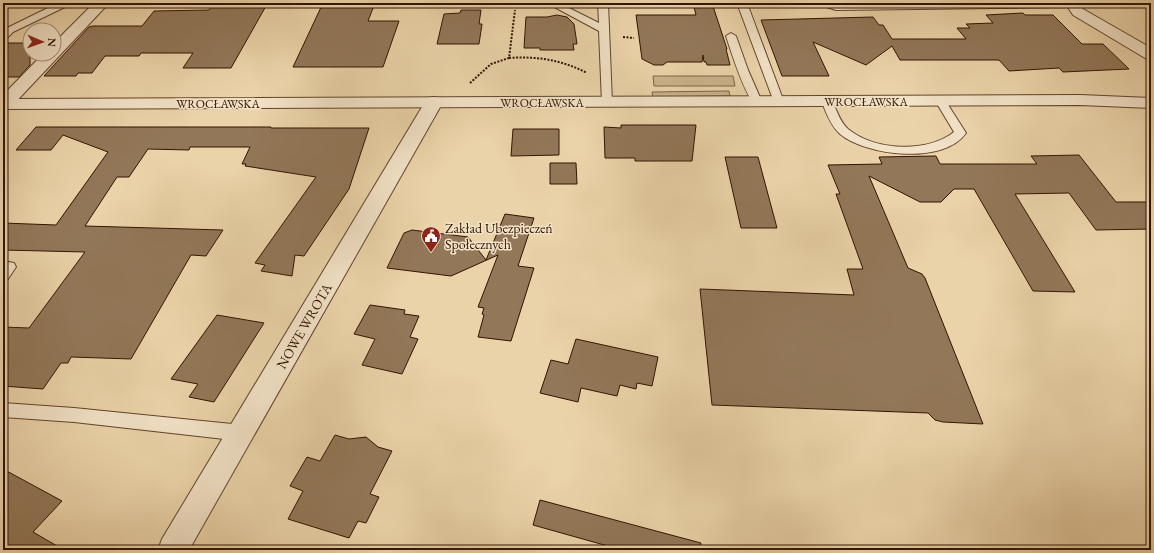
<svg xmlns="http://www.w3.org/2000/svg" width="1154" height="553" viewBox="0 0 1154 553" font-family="'EB Garamond',serif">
<rect width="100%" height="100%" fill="#ebd3a9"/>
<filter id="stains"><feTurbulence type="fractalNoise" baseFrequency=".005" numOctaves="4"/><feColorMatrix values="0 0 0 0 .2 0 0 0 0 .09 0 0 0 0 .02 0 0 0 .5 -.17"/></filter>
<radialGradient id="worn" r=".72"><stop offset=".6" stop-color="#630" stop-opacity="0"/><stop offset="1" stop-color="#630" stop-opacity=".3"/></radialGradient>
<g fill="#cbb38c" stroke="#7e6446">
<polygon points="653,76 733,76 735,86 654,86"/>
<polygon points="729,91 730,96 653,97 652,92"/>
</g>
<g fill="#927758" stroke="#311400">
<polygon points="323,3 375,3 368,21 399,21 383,67 293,67"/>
<polygon points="693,3 712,3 727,49 726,49 730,65 707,65 706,62 704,62 703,55 702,62 667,62 663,65 654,65 642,59 636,15 696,15"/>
<polygon points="212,6 266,6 231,68 183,68 193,53 141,53 139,56 105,56 92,73 78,73 76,76 44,76 89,27 93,26 142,26 154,11 209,10"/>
<polygon points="461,10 481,10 479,24 482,24 479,44 437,44 444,14 460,13"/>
<polygon points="1023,13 1025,15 1053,15 1082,44 1103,44 1129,69 1063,72 1059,68 1009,71 999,60 900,60 892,46 866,65 813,42 829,76 782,76 761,20 873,17 879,25 883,25 892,39 966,39 957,28 970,28 966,24 993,23 986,15"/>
<polygon points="557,15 567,17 574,24 577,44 573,44 574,50 540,50 540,48 524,48 526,17 547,17"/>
<polygon points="3,43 30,43 30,65 19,77 3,77"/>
<polygon points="621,125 696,125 692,161 635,161 635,158 605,158 604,127 621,128"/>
<polygon points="36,127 271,127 271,128 369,128 349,189 304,256 295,255 292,276 261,271 265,265 255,263 316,177 245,166 246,164 242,164 250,147 190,147 189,150 148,149 129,177 117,177 85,226 223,230 206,256 191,255 131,359 71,357 68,363 61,363 43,389 3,386 3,327 29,328 85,252 3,250 3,223 56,225 108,152 63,135 51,150 16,150"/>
<polygon points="513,129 559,129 559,155 511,156"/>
<polygon points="1079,155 1116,202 1151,202 1151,229 1096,230 1069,193 1015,194 1075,292 1033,291 974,189 954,189 941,202 920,202 869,176 908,268 922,274 925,278 983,424 943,422 935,420 928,413 712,405 700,289 854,295 847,269 863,269 836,194 840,194 828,165 882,164 879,157 936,156 940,164 1037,164 1031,156"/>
<polygon points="725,157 758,157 777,228 741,228"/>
<polygon points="550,163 576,163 577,184 550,184"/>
<polygon points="505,214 534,218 518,266 534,268 511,341 478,337 484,315 482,314 484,308 478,307 498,255 451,276 387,268 404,233 412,230 468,237 486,260"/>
<polygon points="370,305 405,310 404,314 419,316 410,337 418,339 402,374 362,365 375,339 354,334"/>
<polygon points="217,315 264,323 214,402 189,397 198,384 171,379"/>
<polygon points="576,339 658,357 652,386 637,383 636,389 620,385 617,396 581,388 578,402 540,393 551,360 568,364"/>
<polygon points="335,435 349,439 366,437 378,447 392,451 370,494 379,497 366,523 358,521 349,538 288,519 303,491 290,486 307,457 320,461"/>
<polygon points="3,469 62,501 33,532 64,550 3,550"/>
<polygon points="540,500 701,543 700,550 622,550 533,525"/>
</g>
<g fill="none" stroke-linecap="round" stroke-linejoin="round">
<defs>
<g id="service">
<polygon points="58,3 106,4 101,7 65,7 13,32 6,39 3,40 3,32 7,28"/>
<polygon points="547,3 559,3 599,23 598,3 608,3 612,103 611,105 607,106 602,103 599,31"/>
<polygon points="737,3 747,3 784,102 783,104 779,105 774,102"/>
<polygon points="818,3 837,4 1076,4 1071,7 836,10 820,5"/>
<path d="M731 33 736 36 748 70 762 102 761 104 757 105C747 103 730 48 726 36Z"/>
<path d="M827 99 831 100C837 109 839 121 848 129 875 151 927 153 954 132L936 102 941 99 945 100 966 133C944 165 866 156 840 134 831 126 826 113 822 102Z"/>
<polygon points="9,262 14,263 16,267 8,279 3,280 3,265"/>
<polygon points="3,403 74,408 242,425 248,428 250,433 248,438 242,441 74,422 3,417"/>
</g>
<g id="minor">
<polygon points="94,3 109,3 10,108 3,109 3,95 43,54 54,54 54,43"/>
<polygon points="1065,3 1078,3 1083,9 1151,48 1151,60 1145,58 1073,15"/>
<polygon points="434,97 440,98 443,102 189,550 158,550 162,539 425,102 428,98"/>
</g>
<polygon id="tertiary" points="1080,95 1151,98 1151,108 1080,105 3,109 3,99"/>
</defs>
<use href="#service" stroke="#60442a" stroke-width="2"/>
<use href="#minor" stroke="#60442a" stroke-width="2"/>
<use href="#tertiary" stroke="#60442a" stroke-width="2"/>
<g stroke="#311400" stroke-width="2" stroke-dasharray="2 1.5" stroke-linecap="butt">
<polyline points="623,37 634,38"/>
<path d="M509 58C537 56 562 60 587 73"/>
<polyline points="470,83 491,64 509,58 515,10"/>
</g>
<use href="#service" fill="#f2e2c7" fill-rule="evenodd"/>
<use href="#minor" fill="#f2e2c7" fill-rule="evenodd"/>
<use href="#tertiary" fill="#f2e2c7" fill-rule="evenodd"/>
</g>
<defs>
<symbol id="civic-pin" viewBox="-11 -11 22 30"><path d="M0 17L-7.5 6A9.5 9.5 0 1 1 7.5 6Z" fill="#8f2418" stroke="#f2e2c7"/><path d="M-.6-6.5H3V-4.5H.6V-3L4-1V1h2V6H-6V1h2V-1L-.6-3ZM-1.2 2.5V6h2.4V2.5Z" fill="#fff"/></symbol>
</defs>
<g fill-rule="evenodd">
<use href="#civic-pin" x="420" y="225" width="22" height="30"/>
</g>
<g text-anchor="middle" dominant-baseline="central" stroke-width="3" stroke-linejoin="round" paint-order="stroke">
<g font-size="12" fill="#311400" stroke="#f2e2c7">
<text x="866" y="102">WROCŁAWSKA</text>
<text x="542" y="103">WROCŁAWSKA</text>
<text x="218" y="104">WROCŁAWSKA</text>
</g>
<g font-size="14" fill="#311400" stroke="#f2e2c7" text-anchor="start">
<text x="445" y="228">Zakład Ubezpieczeń<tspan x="445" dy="16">Społecznych</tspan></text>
</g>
<g font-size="14" fill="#311400" stroke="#f2e2c7">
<text transform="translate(304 326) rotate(-60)">NOWE WROTA</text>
</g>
</g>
<rect width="1154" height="553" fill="none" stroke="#ebd3a9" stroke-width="16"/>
<rect x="4" y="4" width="1146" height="545" fill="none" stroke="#311400" stroke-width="2"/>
<rect x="8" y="8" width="1138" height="537" fill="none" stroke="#311400"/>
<g transform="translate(42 42) rotate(92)"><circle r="19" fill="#f2e2c7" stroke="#a59077"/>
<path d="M0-3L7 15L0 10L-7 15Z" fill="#8f2418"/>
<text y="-6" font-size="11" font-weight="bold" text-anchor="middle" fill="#311400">N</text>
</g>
<rect width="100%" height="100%" filter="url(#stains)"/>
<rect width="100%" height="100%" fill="url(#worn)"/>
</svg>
